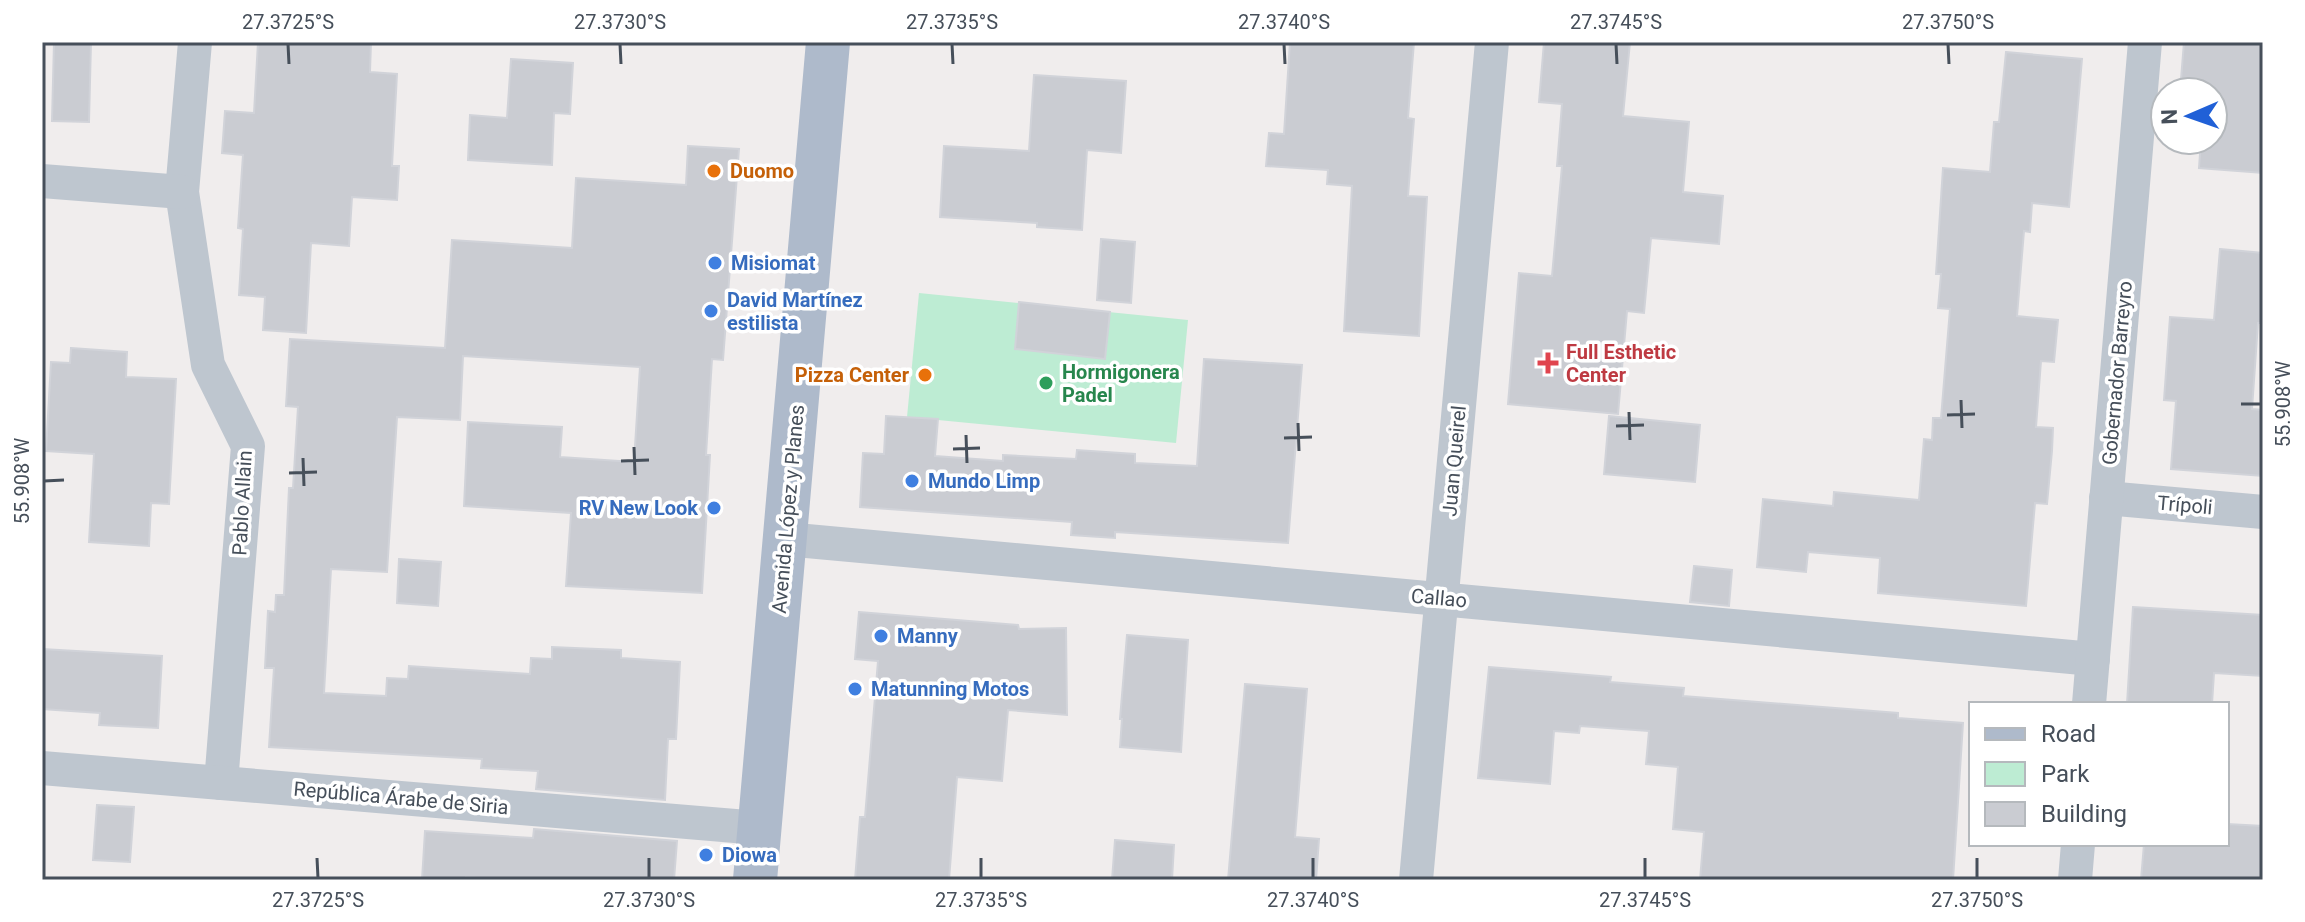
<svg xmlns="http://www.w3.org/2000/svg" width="2305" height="922" viewBox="0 0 2305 922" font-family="Roboto,sans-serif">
<rect width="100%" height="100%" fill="#f0eded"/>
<polygon fill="#bdecd3" points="919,293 1188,320 1176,443 907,417"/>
<g fill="#caccd2" stroke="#d1d3d9" stroke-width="2">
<polygon points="54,42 91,42 89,122 52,121"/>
<polygon points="258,42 371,42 370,72 397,74 392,166 399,166 397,200 352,197 349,246 311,243 306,333 263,330 265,297 239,295 243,229 238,228 243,155 222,153 225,111 254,113"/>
<polygon points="1290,42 1414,42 1408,118 1414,119 1408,196 1427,197 1419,336 1344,331 1352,186 1327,184 1328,170 1266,166 1269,133 1284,134"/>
<polygon points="1544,42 1630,42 1623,116 1689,122 1683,192 1723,196 1719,244 1651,238 1644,313 1627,311 1618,414 1508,404 1519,273 1552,276 1562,166 1557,166 1562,104 1539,102"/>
<polygon points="2184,42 2263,42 2263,173 2199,168 2201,140 2213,140 2213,92 2180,92"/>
<polygon points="2006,52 2082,59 2069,207 2032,203 2030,232 2024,231 2017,316 2058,320 2054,362 2041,361 2036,427 2053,428 2052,451 2047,504 2035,503 2026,606 1878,593 1880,558 1808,552 1806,572 1757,567 1763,499 1833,506 1834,492 1919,500 1924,439 1932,440 1933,418 1941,418 1950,309 1938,308 1941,274 1936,274 1943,168 1990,172 1994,122 1999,122"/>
<polygon points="511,59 573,63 570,114 554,113 552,165 468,160 470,115 507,118"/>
<polygon points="1034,75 1126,81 1121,153 1087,150 1082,230 1037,227 1037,223 940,217 944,146 1029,151"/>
<polygon points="688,146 739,149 723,360 712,359 706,455 710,455 702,593 566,586 571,513 464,506 468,422 562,427 560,457 634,462 640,367 463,356 460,420 397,417 387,572 331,569 324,693 386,696 387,678 408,679 409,666 530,674 531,658 552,659 552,647 621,650 621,658 680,662 676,739 668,739 665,800 536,789 538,771 481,768 482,759 269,747 274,668 265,668 268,611 275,612 276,595 284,595 289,488 293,488 298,407 286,406 290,339 445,348 452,240 572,248 576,178 686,185"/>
<polygon points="1101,239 1135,242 1131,303 1097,300"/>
<polygon points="2220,249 2263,253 2263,323 2258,323 2252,409 2263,410 2263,476 2171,469 2176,401 2164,400 2170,317 2214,320"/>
<polygon points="1019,302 1110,312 1105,359 1015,349"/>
<polygon points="71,348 127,352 126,377 176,379 169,504 151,503 149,546 89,542 94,454 46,451 51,362 70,363"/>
<polygon points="1204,359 1302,365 1288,543 1115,532 1115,538 1071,535 1072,522 860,507 863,453 884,454 886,416 938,419 935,456 1003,461 1003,455 1076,459 1077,450 1135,454 1135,463 1197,466"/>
<polygon points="1609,416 1700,425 1695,482 1604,474"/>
<polygon points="399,559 441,562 438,606 397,603"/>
<polygon points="1694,566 1732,570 1729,606 1690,602"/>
<polygon points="2133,607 2263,615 2263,676 2214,673 2212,704 2127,704"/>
<polygon points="859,612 1018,625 1019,629 1066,628 1067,715 1008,710 1002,781 957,777 949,880 855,880 860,817 865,817 878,661 855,659"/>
<polygon points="1127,635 1188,640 1181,752 1120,747 1122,719 1120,719"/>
<polygon points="42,649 162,656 158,728 99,725 100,713 42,709"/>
<polygon points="1489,667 1611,677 1610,682 1684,688 1683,696 1898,713 1898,718 1963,723 1953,880 1700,880 1704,832 1673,829 1678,767 1646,764 1649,731 1580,726 1579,733 1554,731 1550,784 1478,778"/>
<polygon points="1245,684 1307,689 1295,837 1319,839 1316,880 1228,880"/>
<polygon points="97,805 134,807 130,862 93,860"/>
<polygon points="2227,824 2263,826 2263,880 2141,880 2144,844 2227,844"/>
<polygon points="534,829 677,841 674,880 515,880 466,877 466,880 422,880 425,831 533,838"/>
<polygon points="1115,840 1174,845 1172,880 1112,880"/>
</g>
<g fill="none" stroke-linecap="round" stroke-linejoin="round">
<g stroke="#bec6cf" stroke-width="34">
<polyline points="195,42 182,192 208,365 248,446 221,783"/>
<polyline points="42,181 182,192"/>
<polyline points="2106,498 2263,512"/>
<polyline points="785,539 2093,659"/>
<polyline points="2089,704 2145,42"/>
<polyline points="42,768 759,828"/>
<polyline points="1416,880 1492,42"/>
<polyline points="2075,880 2078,844"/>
</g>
<polyline stroke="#aebacb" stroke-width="44" points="755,880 828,42"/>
</g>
<path fill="none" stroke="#464f5a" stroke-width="3" d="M288 44 289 64M620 44 621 64M952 44 953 64M1284 44 1285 64M1616 44 1617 64M1948 44 1949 64M1961 400 1962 428M2241 404H2261M1629 412 1630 440M1947 415 1975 414M1298 423 1299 451M1616 426 1644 425M966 435 967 463M1284 438 1312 437M634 447 635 475M953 449 980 448M303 458 304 486M621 461 649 460M289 473 317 472M44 481 64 480M317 858 318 878M649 858V878M981 858V878M1313 858V878M1645 858V878M1977 858V878"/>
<g fill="#e8710a" stroke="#fff" stroke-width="3">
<circle cx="714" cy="171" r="8"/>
<circle cx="925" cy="375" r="8"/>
</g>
<g fill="#3f7fe0" stroke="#fff" stroke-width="3">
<circle cx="715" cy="263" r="8"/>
<circle cx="711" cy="311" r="8"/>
<circle cx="912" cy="481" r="8"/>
<circle cx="714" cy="508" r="8"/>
<circle cx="881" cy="636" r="8"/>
<circle cx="855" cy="689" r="8"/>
<circle cx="706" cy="855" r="8"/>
</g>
<path fill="#e0444e" stroke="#fff" stroke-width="3" d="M1544 351h8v8h8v8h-8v8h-8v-8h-8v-8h8z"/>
<circle fill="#2e9e5b" stroke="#fff" stroke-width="3" cx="1046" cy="383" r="8"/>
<g text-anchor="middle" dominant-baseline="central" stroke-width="7" stroke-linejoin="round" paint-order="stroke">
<g font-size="20" font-weight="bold" fill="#c56008" stroke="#fff" text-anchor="start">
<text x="730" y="171">Duomo</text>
<text x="909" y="375" text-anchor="end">Pizza Center</text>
</g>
<g font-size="20" font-weight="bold" fill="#366cbe" stroke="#fff" text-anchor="start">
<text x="731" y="263">Misiomat</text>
<text x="727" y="300">David Martínez<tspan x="727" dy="23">estilista</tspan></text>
<text x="928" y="481">Mundo Limp</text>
<text x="698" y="508" text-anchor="end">RV New Look</text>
<text x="897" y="636">Manny</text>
<text x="871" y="689">Matunning Motos</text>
<text x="722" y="855">Diowa</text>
</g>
<g font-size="20" font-weight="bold" fill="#be3a42" stroke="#fff" text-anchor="start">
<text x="1566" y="352">Full Esthetic<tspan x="1566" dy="23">Center</tspan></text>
</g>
<g font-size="20" font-weight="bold" fill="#27864d" stroke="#fff" text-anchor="start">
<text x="1062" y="372">Hormigonera<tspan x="1062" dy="23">Padel</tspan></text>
</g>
<g font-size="20" fill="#464f5a" stroke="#fff">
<text transform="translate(2117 373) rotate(-85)">Gobernador Barreyro</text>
<text transform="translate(1454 461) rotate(-85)">Juan Queirel</text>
<text transform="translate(242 503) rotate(-87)">Pablo Allain</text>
<text transform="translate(2185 505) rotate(5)">Trípoli</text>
<text transform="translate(788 509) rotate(-85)">Avenida López y Planes</text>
<text transform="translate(1439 598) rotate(5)">Callao</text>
<text transform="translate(401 798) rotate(5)">República Árabe de Siria</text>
</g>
</g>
<rect width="2305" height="922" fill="none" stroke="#ffffff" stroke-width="88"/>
<rect x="1969" y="702" width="260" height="144" fill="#ffffff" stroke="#b5b9bd" stroke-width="2"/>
<rect x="1985" y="728" width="40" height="12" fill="#aebacb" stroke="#b5b9bd" stroke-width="2"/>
<text x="2041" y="742" font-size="24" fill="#464f5a">Road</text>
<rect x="1985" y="762" width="40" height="24" fill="#bdecd3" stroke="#b5b9bd" stroke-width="2"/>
<text x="2041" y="782" font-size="24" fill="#464f5a">Park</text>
<rect x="1985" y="802" width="40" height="24" fill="#caccd2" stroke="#b5b9bd" stroke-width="2"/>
<text x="2041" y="822" font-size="24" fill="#464f5a">Building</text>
<g transform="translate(2189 116) rotate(268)"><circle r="38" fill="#ffffff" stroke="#b5b9bd" stroke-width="2"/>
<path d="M0-6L14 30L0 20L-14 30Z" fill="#2060d7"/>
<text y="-12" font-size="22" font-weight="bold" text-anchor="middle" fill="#464f5a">N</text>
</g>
<rect x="44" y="44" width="2217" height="834" fill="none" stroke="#464f5a" stroke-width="3"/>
<g font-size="20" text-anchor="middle" fill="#464f5a">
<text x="288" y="29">27.3725°S</text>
<text x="620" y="29">27.3730°S</text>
<text x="952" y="29">27.3735°S</text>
<text x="1284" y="29">27.3740°S</text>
<text x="1616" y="29">27.3745°S</text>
<text x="1948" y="29">27.3750°S</text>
<text transform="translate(2283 404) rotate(-90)" y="7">55.908°W</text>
<text transform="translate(22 481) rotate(-90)" y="7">55.908°W</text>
<text x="318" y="907">27.3725°S</text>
<text x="649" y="907">27.3730°S</text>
<text x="981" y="907">27.3735°S</text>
<text x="1313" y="907">27.3740°S</text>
<text x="1645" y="907">27.3745°S</text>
<text x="1977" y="907">27.3750°S</text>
</g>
</svg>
